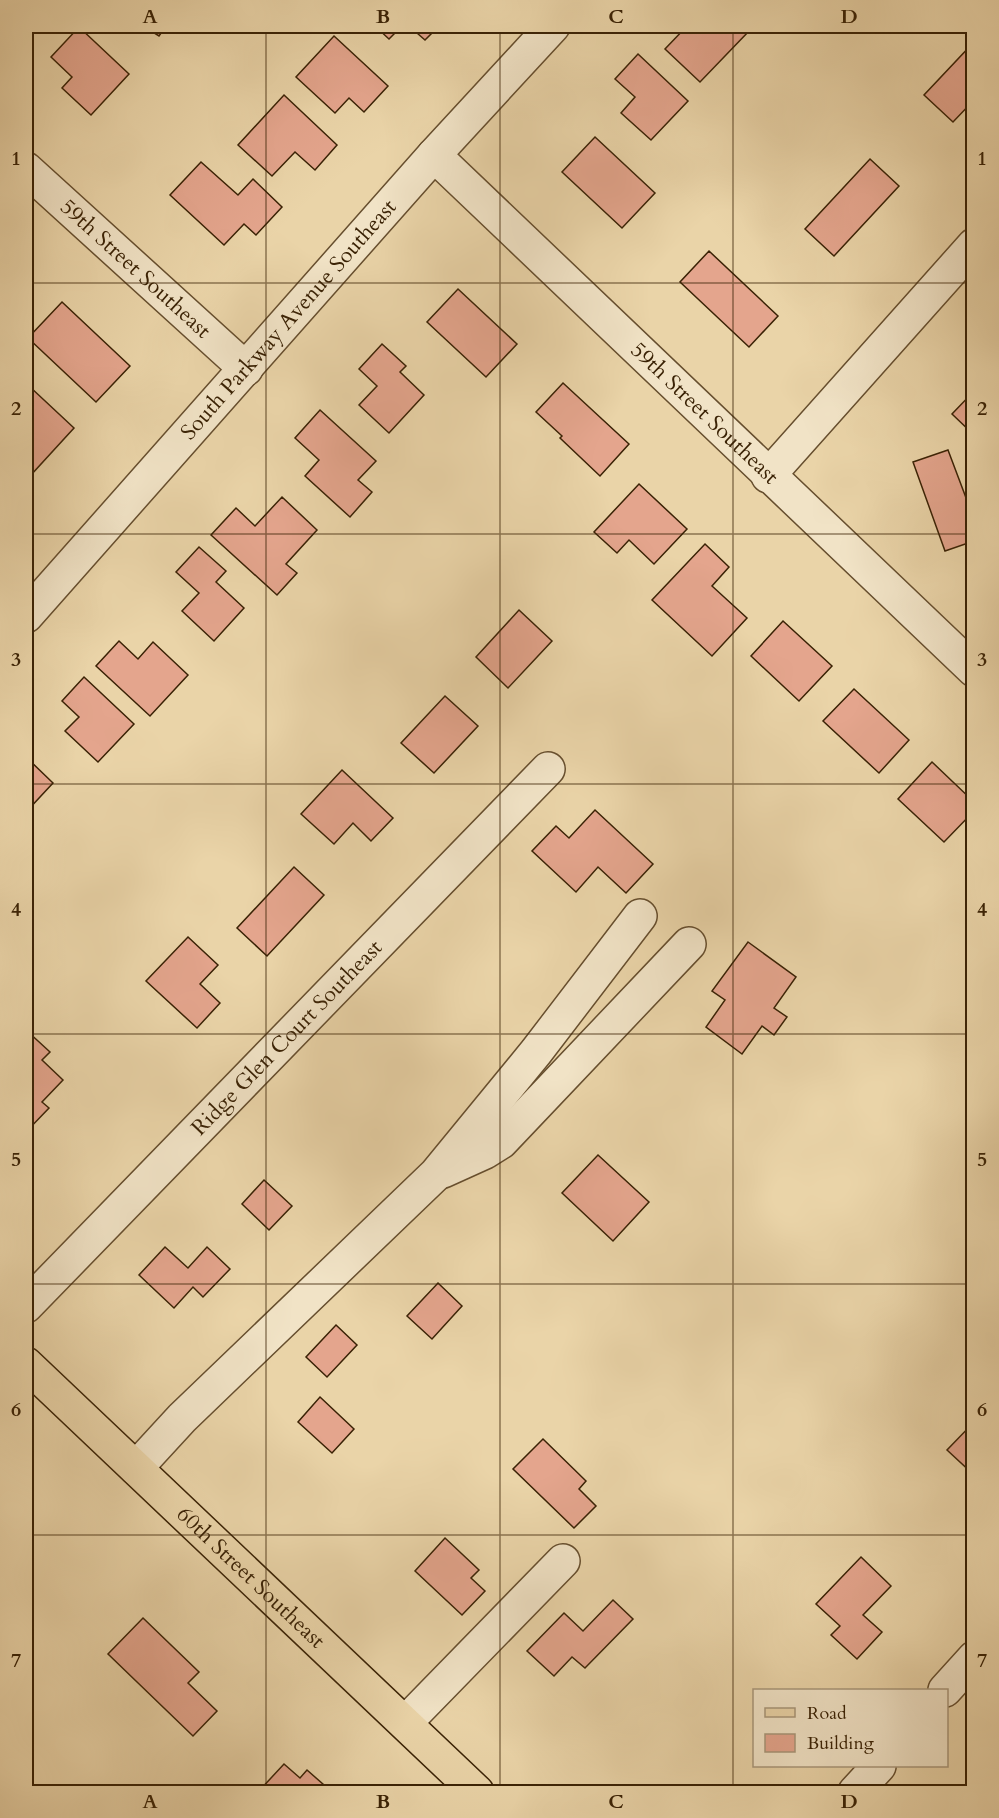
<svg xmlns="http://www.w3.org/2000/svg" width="999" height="1818" viewBox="0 0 999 1818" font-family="Cardo,serif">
<rect width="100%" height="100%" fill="#ead4a8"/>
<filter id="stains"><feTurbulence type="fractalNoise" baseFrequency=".00333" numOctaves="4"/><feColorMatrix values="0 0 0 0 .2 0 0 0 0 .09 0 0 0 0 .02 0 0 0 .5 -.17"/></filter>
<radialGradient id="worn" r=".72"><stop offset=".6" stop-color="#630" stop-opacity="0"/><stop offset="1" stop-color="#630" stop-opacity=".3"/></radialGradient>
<g fill="#e4a58d" stroke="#3a2205" stroke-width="1.5">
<polygon points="143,26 166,26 159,36"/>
<polygon points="375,26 402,26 389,39"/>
<polygon points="409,26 439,26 425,40"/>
<polygon points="687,26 743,26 749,31 700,82 665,49"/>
<polygon points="79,27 129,74 91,115 62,88 72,77 51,57"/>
<polygon points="334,36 388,86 364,112 349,98 335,113 296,77"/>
<polygon points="974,42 974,100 953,122 924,95"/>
<polygon points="638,54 688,101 651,140 621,113 635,97 615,79"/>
<polygon points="284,95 337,145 315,170 295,152 272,176 238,145"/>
<polygon points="595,137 655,193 622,228 562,172"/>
<polygon points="870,159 899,186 834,256 805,229"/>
<polygon points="201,162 238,195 253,179 282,207 256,235 244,224 224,245 170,195"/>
<polygon points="709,251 778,316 749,347 680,282"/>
<polygon points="458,289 517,344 486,377 427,322"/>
<polygon points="62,302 130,366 96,402 28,338"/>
<polygon points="382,344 406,366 400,372 424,395 389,433 359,405 377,386 359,369"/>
<polygon points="563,383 629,444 600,476 560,438 562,436 536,412"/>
<polygon points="29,386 74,428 30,476 26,471 26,390"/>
<polygon points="974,391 974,435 952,414"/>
<polygon points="320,410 376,461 358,480 372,492 350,517 305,476 319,460 295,438"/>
<polygon points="948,450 974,519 974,541 945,551 913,462"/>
<polygon points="639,484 687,529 654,564 629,540 617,553 594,532"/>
<polygon points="282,497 317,530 286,564 297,573 277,595 211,535 236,508 255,526"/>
<polygon points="705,544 729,567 712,586 747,618 712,656 652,600"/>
<polygon points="199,547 226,571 216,582 244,608 214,641 182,611 199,593 176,572"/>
<polygon points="519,610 552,641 508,688 476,657"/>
<polygon points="783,621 832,666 799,701 751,656"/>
<polygon points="119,641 138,659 153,642 188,675 150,716 96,666"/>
<polygon points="84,677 134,724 98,762 65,731 79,717 62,701"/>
<polygon points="854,689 909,740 879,773 823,721"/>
<polygon points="445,696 478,726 434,773 401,743"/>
<polygon points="26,757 53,783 26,812"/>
<polygon points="932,762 974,802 974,811 944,842 898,799"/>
<polygon points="342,770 393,818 371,841 353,823 334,844 301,814"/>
<polygon points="595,810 653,864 626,893 598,867 576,892 532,851 556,826 569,838"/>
<polygon points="294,867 324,895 267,956 237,928"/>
<polygon points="188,937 218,965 200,984 220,1003 197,1028 146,981"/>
<polygon points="748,942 796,977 774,1008 787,1017 774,1035 762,1026 742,1054 706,1027 725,1000 712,991"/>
<polygon points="26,1030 50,1052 42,1060 63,1080 42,1102 49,1108 26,1132 26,1081 31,1075 26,1069"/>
<polygon points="598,1155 649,1202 613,1241 562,1193"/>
<polygon points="264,1180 292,1206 269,1230 242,1204"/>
<polygon points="165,1247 188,1268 207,1247 230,1269 203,1297 193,1287 174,1308 139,1275"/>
<polygon points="438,1283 462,1306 432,1339 407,1316"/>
<polygon points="336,1325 357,1345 327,1377 306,1357"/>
<polygon points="320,1397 354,1429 332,1453 298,1422"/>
<polygon points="974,1422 974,1475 947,1450"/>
<polygon points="543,1439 586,1481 579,1489 596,1506 574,1528 513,1469"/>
<polygon points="445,1538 479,1570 471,1578 485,1591 462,1615 415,1571"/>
<polygon points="861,1557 891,1586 863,1615 882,1632 857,1659 831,1635 840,1626 816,1604"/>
<polygon points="613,1600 633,1619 585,1668 572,1657 554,1676 527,1651 564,1613 583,1631"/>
<polygon points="143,1618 199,1672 188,1683 217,1711 193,1736 108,1654"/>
<polygon points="284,1764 300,1778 307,1770 332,1792 258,1792"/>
</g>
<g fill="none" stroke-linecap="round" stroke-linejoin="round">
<defs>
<g id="minor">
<path id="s1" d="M434 155 974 670"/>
<path id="s2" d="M26 169 246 369"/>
<polyline points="768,476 974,245"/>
<path id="s3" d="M26 616 434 155 553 26"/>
<polyline points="443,1171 485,1152 501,1142 689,944"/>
<path id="s4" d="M26 1306 548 769"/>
<polyline points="136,1468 182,1418 436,1174 536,1052 640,916"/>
<polyline points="945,1690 974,1658"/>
<polyline points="405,1723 563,1561"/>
<polyline points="855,1792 879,1766"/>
</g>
<g id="major">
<path id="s5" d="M26 1364 477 1792"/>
</g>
</defs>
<use href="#minor" stroke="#664e2e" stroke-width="36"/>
<use href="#major" stroke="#3a2205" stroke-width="36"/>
<use href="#minor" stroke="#f1e3c6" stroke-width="33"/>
<use href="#major" stroke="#ead4a8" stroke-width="33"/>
</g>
<path fill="none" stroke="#3a2205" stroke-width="1.5" stroke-opacity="0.55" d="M266 26V1792M500 26V1792M733 26V1792M26 283H974M26 534H974M26 784H974M26 1034H974M26 1284H974M26 1535H974"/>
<g text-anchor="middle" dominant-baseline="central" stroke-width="4.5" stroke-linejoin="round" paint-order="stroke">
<g font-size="22" fill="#3a2205" stroke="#f1e3c6">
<text stroke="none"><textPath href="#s2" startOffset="148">59th Street Southeast</textPath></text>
<text stroke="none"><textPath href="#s3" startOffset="396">South Parkway Avenue Southeast</textPath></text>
<text stroke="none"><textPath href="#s1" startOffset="374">59th Street Southeast</textPath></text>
<text stroke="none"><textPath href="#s4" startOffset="374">Ridge Glen Court Southeast</textPath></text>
<text stroke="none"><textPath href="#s5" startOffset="310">60th Street Southeast</textPath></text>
</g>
</g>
<rect width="999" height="1818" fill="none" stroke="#ead4a8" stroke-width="66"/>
<rect x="753" y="1689" width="195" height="78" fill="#f1e3c6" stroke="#a89679" stroke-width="1.5"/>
<rect x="765" y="1708" width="30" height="9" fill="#ead4a8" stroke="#a89679" stroke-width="1.5"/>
<text x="807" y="1719" font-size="18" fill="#3a2205">Road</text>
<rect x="765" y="1734" width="30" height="18" fill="#e4a58d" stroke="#a89679" stroke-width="1.5"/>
<text x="807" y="1749" font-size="18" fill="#3a2205">Building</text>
<rect x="33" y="33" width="933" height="1752" fill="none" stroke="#3a2205" stroke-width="2"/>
<g font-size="20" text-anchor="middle" font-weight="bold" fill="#3a2205">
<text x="150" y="23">A</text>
<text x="383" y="23">B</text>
<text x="616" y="23">C</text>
<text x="849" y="23">D</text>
<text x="16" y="165">1</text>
<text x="982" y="165">1</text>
<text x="16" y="415">2</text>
<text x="982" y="415">2</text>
<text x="16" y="666">3</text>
<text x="982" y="666">3</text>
<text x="16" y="916">4</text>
<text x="982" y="916">4</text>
<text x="16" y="1166">5</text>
<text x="982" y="1166">5</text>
<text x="16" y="1416">6</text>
<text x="982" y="1416">6</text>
<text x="16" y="1667">7</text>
<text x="982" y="1667">7</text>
<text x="150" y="1808">A</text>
<text x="383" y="1808">B</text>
<text x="616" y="1808">C</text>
<text x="849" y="1808">D</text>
</g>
<rect width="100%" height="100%" filter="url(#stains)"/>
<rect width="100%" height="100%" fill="url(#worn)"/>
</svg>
